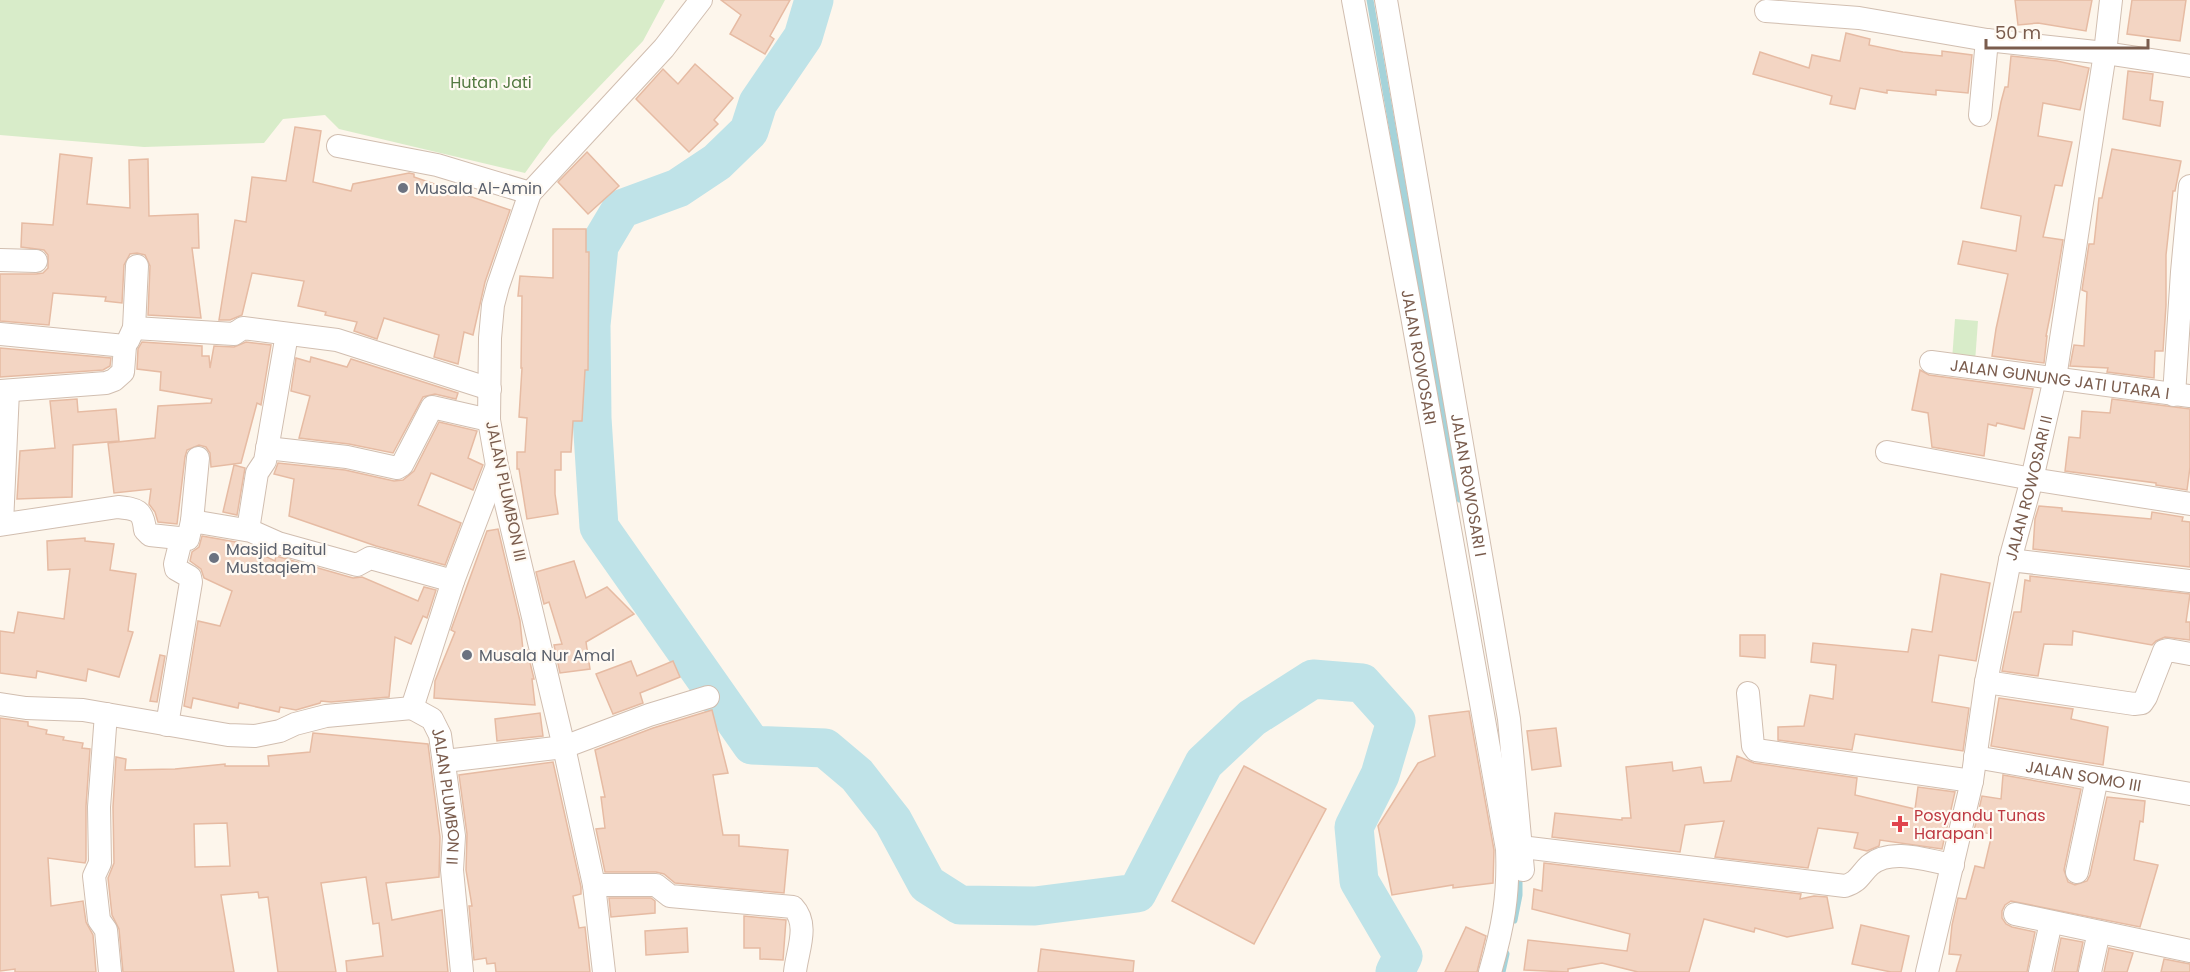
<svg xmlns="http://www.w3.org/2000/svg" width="2190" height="972" viewBox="0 0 2190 972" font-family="Poppins,sans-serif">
<rect width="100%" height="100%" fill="#fdf6ec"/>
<g fill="#d8ecc9">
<polygon points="0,0 665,0 643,41 551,137 525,173 339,129 325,115 283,119 264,143 144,147 0,135"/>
<polygon points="1955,319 1978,321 1975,362 1952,360"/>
</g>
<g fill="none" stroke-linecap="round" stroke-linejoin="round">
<g stroke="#a5d3da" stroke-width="7">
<polyline points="1370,0 1436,377 1460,499"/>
<polyline points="1514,920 1519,895 1519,871"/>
<polyline points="1502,972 1506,954"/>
</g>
<polyline stroke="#bfe3e8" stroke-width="39" points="814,0 803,37 758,103 749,131 717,162 678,188 621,209 599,246 591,325 592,418 599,527 752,745 825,748 857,775 893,821 927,884 960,905 1035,906 1137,893 1204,763 1252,718 1313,679 1362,683 1396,721 1380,775 1354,827 1359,881 1403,956 1395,972"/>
</g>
<g fill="#f3d5c3" stroke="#e6bba3" stroke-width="1.5" fill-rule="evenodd">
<polygon points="721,0 790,0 770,36 774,39 765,54 730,34 741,15"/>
<polygon points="2015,0 2092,0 2086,31 2038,23 2018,25"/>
<polygon points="2132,0 2186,0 2180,41 2127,34"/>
<polygon points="1846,33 1870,39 1869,45 1903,52 1942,56 1942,51 1972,55 1968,93 1936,90 1936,95 1887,90 1887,93 1860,88 1855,109 1830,104 1832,96 1753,74 1760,52 1809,68 1812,55 1840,61"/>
<polygon points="2011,56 2057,61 2089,68 2080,110 2043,103 2038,136 2072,142 2062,186 2055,185 2043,237 2063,240 2052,306 2046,336 2047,336 2044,363 1992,356 1996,329 2008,274 1958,264 1963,241 2016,251 2021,216 1981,208 2001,102 2005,87 2008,87"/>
<polygon points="695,64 733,98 714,120 718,124 689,152 636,99 663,69 678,84"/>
<polygon points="2128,71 2153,74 2150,100 2163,102 2160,126 2123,119"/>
<polygon points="295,127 321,131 313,182 351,191 353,184 409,173 414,174 414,177 510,210 485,282 473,335 464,332 458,364 434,357 439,335 384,318 377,339 354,331 357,322 325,315 326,312 298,306 304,281 252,273 242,315 230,320 219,320 235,220 246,222 252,177 286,181"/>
<polygon points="2112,149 2181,161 2175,191 2173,191 2166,255 2166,305 2163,351 2155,351 2154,378 2107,372 2108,368 2070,366 2074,345 2084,346 2087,292 2082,290 2089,244 2094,244 2099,198 2102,198"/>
<polygon points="587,152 619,186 588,214 558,182"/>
<polygon points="60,154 92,158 87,204 130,208 129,160 148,159 149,216 198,214 199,248 192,248 201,318 148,315 150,266 145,255 137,253 130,254 124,265 122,303 105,301 106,297 53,293 49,325 0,321 0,274 36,274 43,273 48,268 48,255 44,250 21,247 22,223 53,225"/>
<polygon points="553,229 586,229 586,252 589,252 588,370 585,370 582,421 573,421 571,452 561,452 561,470 555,470 555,494 558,514 527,519 519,469 517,469 517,452 525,452 527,418 519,417 522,368 521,368 522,296 518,296 520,276 553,278"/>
<polygon points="142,342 202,346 202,356 209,356 210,368 214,346 234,347 246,342 271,345 261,405 257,403 241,463 211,467 210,453 206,447 199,445 187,450 185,457 177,524 158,522 155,512 149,504 151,489 114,493 108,443 155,438 158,406 211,403 212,399 160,390 161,372 137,369 138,349"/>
<polygon points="0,348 111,358 110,366 103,370 0,377"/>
<polygon points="311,357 347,367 351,359 458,393 456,399 435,394 423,397 393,453 349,444 299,438 310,396 291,391 296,358 310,362"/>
<polygon points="1920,370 1929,375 2033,389 2024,429 1997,423 1996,426 1988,424 1984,456 1932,447 1928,413 1912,410"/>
<polygon points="77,399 78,412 116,409 119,441 73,445 72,497 17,499 20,451 55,448 50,401"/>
<polygon points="2112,399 2190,409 2190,467 2187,490 2156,485 2156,483 2065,471 2069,437 2080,438 2082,411 2110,413"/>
<polygon points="439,422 477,431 468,458 483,465 473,490 431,473 418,505 461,523 445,565 376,546 289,516 294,479 274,474 278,463 345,470 394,481 403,480 414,471"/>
<polygon points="234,465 245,468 237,515 223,512"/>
<polygon points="2039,506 2062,508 2062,511 2151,519 2152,512 2183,517 2182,521 2190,522 2190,567 2033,549 2035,519"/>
<polygon points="498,529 520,621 523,650 527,650 534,679 532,679 535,705 434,698 435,681 455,632 451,630 487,531"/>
<polygon points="202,536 236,542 275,561 276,556 353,578 362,577 418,601 424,587 436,590 427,618 423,616 411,644 395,637 389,697 331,702 321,701 320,703 296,710 280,707 279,712 239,703 238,708 193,698 191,708 184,706 198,621 220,626 232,591 204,578 201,569 190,561 192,552 199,547"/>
<polygon points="85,538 85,541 114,544 110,570 136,574 128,631 133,632 119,677 88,669 86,681 37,671 36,678 0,673 0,631 14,633 18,612 64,619 70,569 48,570 47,541"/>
<polygon points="574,561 586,598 607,587 634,614 586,642 590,669 560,673 554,645 562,644 549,602 544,604 536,572"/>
<polygon points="1941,574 1990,583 1976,661 1939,655 1932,702 1969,708 1963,751 1855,734 1852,750 1778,740 1778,727 1804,726 1810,695 1833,699 1836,665 1811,662 1813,643 1908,652 1912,629 1932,632"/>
<polygon points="2030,576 2190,594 2186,622 2190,622 2190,640 2165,637 2156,641 2152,645 2073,631 2072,645 2044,644 2038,676 2002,671 2014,612 2021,612 2025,580 2030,581"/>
<polygon points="1740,635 1765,635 1765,658 1740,656"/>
<polygon points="160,655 165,656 157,702 150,701"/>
<polygon points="631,661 637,676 673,661 680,677 640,693 643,703 613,714 596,674"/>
<polygon points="1999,698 2073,709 2071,719 2108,727 2103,765 1991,746"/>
<polygon points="712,710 728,773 713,775 723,835 739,835 739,846 788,850 784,893 675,883 664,874 656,872 605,872 596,829 605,828 601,797 605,797 595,750 653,728"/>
<polygon points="1469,711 1494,850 1493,883 1453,888 1453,885 1392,895 1378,826 1418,763 1435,756 1429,716"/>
<polygon points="540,713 543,736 497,741 495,719"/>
<polygon points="0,718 28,722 28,726 47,730 46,734 64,737 63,740 83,743 82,748 90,749 86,806 86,860 85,863 48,858 51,906 83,901 86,922 93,935 96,972 15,972 15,969 0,971"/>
<polygon points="1556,728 1561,766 1532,770 1527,731"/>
<path d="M313 733 428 744 440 837 439 877 386 883 392 920 442 910 448 972H347L346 961 383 956 379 923 373 924 366 877 321 883 336 972H278L268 897 259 898 258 892 221 895 234 972H123L119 929 112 915 108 878 114 863 113 807 116 757 126 759 125 770 175 769 225 764V766H269L268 756 310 752ZM227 823 230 866 195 867 194 824Z"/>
<polygon points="1737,756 1754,763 1857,778 1855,795 1915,809 1918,787 1955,792 1942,849 1880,840 1879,846 1867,851 1854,848 1858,833 1818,828 1808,868 1715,857 1724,821 1685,825 1680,852 1552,837 1555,813 1622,820 1622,818 1631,818 1626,767 1672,762 1673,771 1701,767 1704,783 1731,781"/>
<polygon points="553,762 581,887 581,894 573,896 579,928 585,927 590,972 496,972 495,963 487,964 486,958 474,960 469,906 472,906 466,870 467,834 459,775"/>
<polygon points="1244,766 1326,809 1254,944 1172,901"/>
<polygon points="2003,775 2081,789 2064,870 2068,882 2075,885 2087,881 2090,875 2107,797 2145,801 2143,822 2140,821 2134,860 2158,865 2140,927 2011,901 2005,905 2002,911 2002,918 2006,924 2012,927 2035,932 2027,972 1956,972 1961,955 1949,954 1952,925 1958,898 1966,899 1975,866 1984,868 1992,834 1974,831 1982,796 2001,799"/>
<polygon points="1544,863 1801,894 1800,899 1814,896 1827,897 1833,928 1787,937 1755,928 1754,932 1704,919 1689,972 1638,972 1602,963 1568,969 1568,972 1524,970 1528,940 1627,951 1630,934 1532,909 1534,889 1542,891"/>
<polygon points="609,898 651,898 655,901 655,913 611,917"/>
<polygon points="744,916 786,920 783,960 760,959 760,948 744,948"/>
<polygon points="1861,925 1909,936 1901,972 1891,972 1852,964"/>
<polygon points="1466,927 1486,936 1477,972 1445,972"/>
<polygon points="687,928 688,952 646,955 645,931"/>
<polygon points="2061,938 2083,942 2077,972 2054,972"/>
<polygon points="2109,948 2133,953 2127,972 2104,972"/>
<polygon points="1041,949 1134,961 1133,972 1038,972"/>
<polygon points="2164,959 2190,964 2190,972 2161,972"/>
</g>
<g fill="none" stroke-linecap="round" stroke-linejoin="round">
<defs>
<g id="minor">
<path id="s1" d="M1353 0 1412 316 1507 849C1509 895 1503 928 1490 972"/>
<path id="s2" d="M1386 0 1509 719 1523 870"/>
<polyline points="1766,11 1859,18 1987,40 2105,53 2190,66"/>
<polyline points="1980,115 1987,40"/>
<polyline points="338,146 437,165 530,193"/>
<polyline points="0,260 36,261"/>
<polyline points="134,328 234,334 243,328 337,340 490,389"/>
<polyline points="0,334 125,346 123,372 114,380 106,383 0,391"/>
<polyline points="128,341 134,328 137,266"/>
<path id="s3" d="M1931 362 2190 396"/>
<polyline points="2174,395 2182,272 2190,186"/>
<polyline points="267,448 347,457 397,468 402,465 432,407 489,420"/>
<polyline points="1887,452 2032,479 2190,504"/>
<polyline points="192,521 198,458"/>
<polyline points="2,524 8,391"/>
<path d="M0 525 118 507C137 509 143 510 145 530L150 535 188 539 192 521 251 531 278 543 357 565 370 558 453 581"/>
<polyline points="248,530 257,473 265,461 287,334"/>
<polyline points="2010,560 2190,581"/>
<polyline points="1986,682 2134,704 2142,703 2146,697 2164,651 2168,650 2190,654"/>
<polyline points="1748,693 1753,746 1756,750 1972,781"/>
<polyline points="0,704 26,708 83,710 228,735 255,736 280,731 295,724 326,716 412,708"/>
<path id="s4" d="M412 708 432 719 440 735 454 836 452 870 462 972"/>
<polyline points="412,708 453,581 497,466"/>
<polyline points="106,714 99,807 100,863 94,876 99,920 106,930 110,972"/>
<polyline points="167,725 191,582 190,577 176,569 175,564 181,540"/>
<path id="s5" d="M1975 757 2190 794"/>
<polyline points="445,761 564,747 649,715 708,697"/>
<path d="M1522 847 1845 886C1859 882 1860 874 1870 865 1892 847 1928 861 1953 865"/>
<polyline points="2077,872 2097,778"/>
<path d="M594 885H656L670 896 793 907C810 925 797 951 795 972"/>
<polyline points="2015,914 2190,951"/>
<polyline points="604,972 594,885 564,747 497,466 489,420 490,338 493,305 498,286 530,193 664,48 701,0"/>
<path id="s6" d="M1927 972 1972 781 1986 682 2010 560 2032 479 2055 378 2105 53 2111 0"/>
<polyline points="2040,972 2051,922"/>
<polyline points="2090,972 2099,932"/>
</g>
</defs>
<use href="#minor" stroke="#d1beb0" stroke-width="24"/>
<use href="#minor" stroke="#fff" stroke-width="22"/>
</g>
<g fill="#6b7280" stroke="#fffaf3" stroke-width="2">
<circle cx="403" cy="188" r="6"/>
<circle cx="214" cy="558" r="6"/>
<circle cx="467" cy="655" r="6"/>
</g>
<path fill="#e0444e" stroke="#fffaf3" stroke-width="2" d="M1897 815h6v6h6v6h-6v6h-6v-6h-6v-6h6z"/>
<g text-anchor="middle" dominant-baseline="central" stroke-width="4.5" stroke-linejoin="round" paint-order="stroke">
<g font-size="16" fill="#537a41" stroke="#fffaf3">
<text x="491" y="82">Hutan Jati</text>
</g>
<g font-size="16" fill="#5b616d" stroke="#fffaf3" text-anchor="start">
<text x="415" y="188">Musala Al-Amin</text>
<text x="226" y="549">Masjid Baitul<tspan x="226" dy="18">Mustaqiem</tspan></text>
<text x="479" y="655">Musala Nur Amal</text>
</g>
<g font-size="16" fill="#7a5c4d" stroke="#fffaf3">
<text stroke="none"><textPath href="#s1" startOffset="363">JALAN ROWOSARI</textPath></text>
<text stroke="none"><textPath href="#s3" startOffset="130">JALAN GUNUNG JATI UTARA I</textPath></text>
<text stroke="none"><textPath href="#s2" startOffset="492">JALAN ROWOSARI I</textPath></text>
<text stroke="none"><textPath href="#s6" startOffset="495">JALAN ROWOSARI II</textPath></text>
<text transform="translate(506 491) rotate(78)">JALAN PLUMBON III</text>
<text stroke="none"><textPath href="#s5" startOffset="110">JALAN SOMO III</textPath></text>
<text stroke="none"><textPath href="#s4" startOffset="102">JALAN PLUMBON II</textPath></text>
</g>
<g font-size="16" fill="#be3a42" stroke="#fffaf3" text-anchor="start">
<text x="1914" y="815">Posyandu Tunas<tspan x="1914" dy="18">Harapan I</tspan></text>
</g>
</g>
<path d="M1986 39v9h162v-9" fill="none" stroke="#7a5c4d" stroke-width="3"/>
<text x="1995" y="39" font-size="18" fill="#7a5c4d" stroke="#fffaf3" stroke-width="4.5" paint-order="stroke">50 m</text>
</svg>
